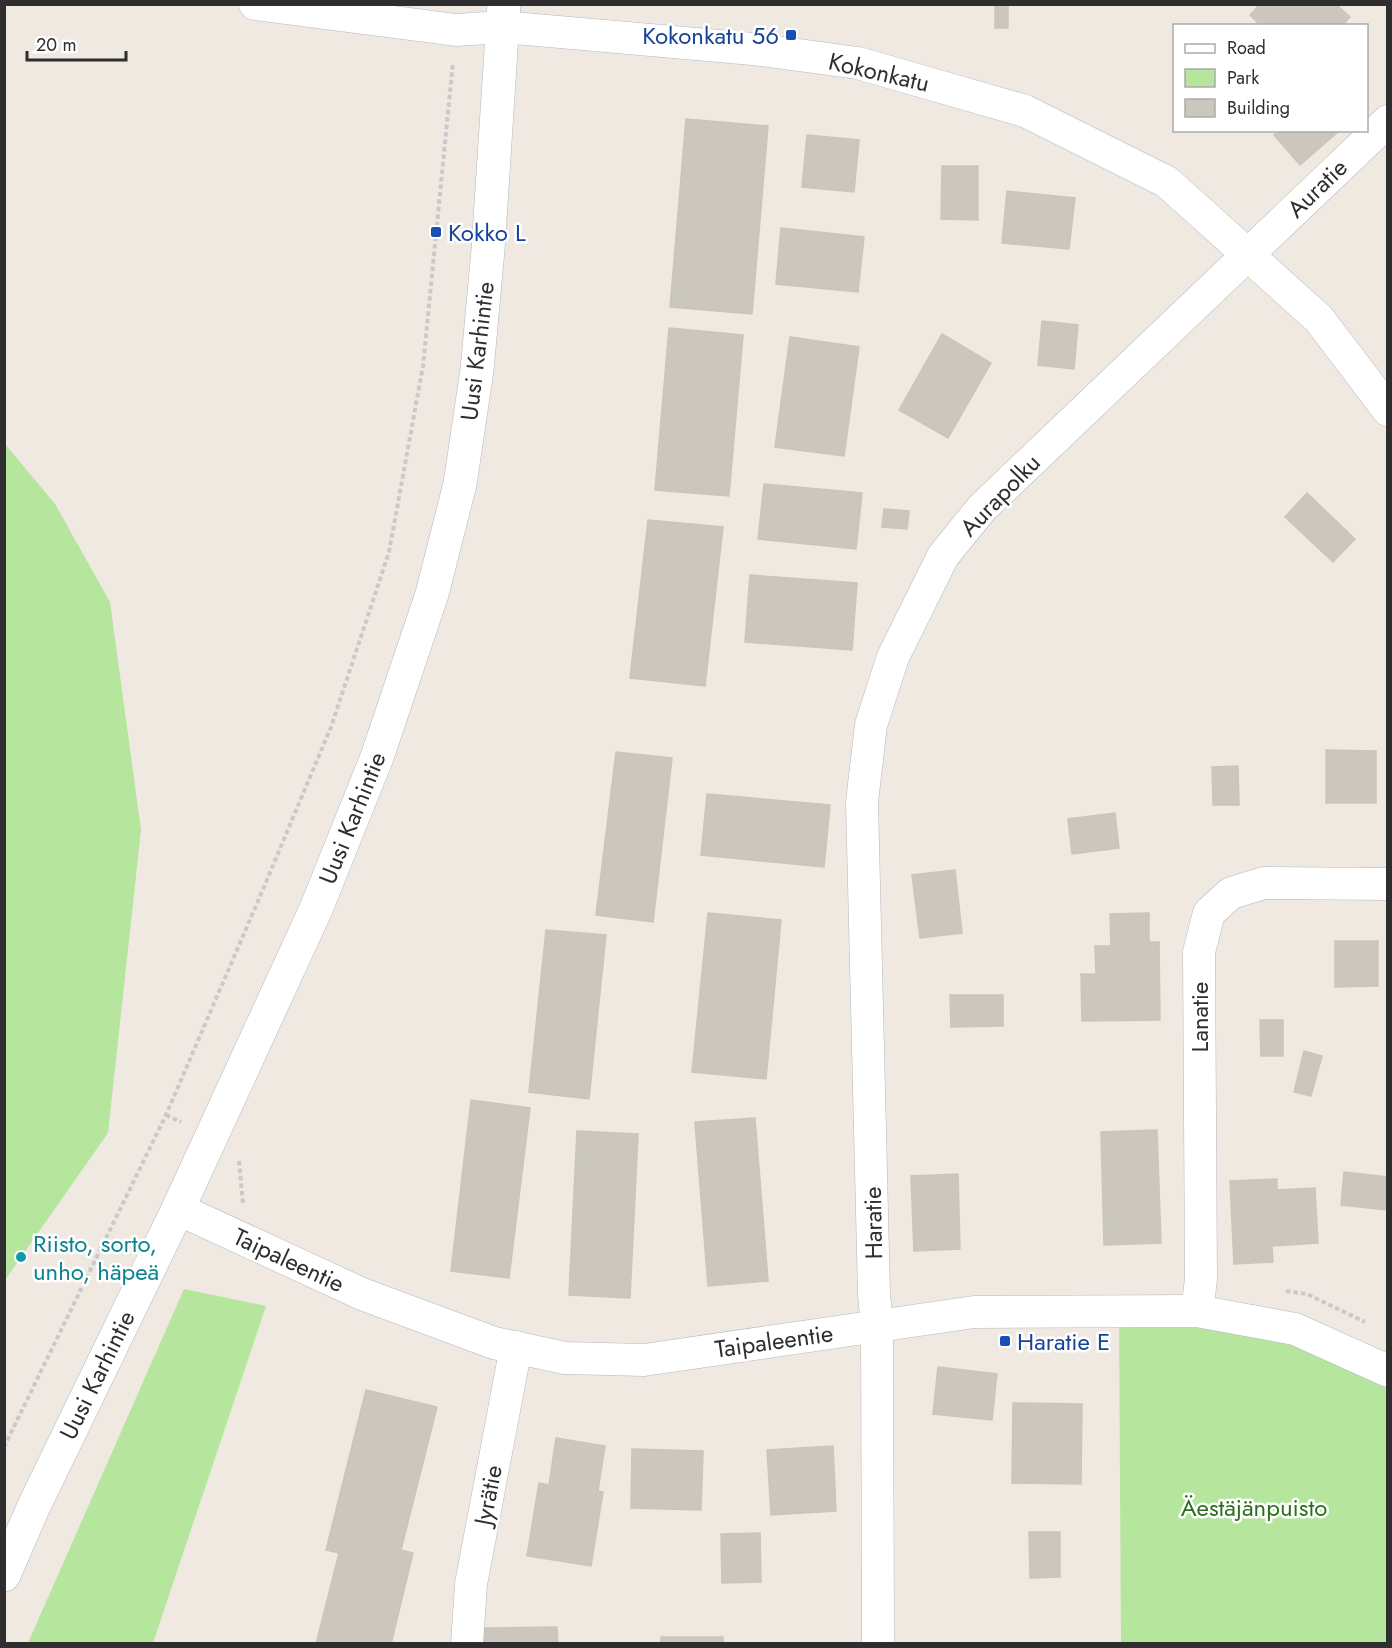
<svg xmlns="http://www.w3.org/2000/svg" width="1392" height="1648" viewBox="0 0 1392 1648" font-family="Jost,sans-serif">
<rect width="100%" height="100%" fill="#efe9e1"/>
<g fill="#b6e59e">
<polygon points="5,444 55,504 110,602 141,830 108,1133 5,1280"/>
<polygon points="184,1289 266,1306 153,1643 28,1643"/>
<polygon points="1119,1311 1197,1311 1387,1371 1387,1643 1121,1643"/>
</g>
<g fill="#cbc7bf" stroke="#cbc5ba" stroke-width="1.5">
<rect x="995" y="4" width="13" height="24"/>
<polygon points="1260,4 1336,4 1350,17 1342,26 1261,26 1250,15"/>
<polygon points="686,119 768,126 752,314 670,307"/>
<polygon points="1280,130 1338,130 1339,131 1300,165 1274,135"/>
<polygon points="807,135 859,140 854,192 802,187"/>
<polygon points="942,166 978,166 978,220 941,219"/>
<polygon points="1007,191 1075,198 1069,249 1002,243"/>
<polygon points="781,228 864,237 858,292 776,284"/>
<polygon points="1042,321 1078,325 1074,369 1038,365"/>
<polygon points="669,328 743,335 729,496 655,490"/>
<polygon points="942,334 991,363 948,438 899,410"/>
<polygon points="790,337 859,347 844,456 775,447"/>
<polygon points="764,484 862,493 856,549 758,539"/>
<polygon points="1307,493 1355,539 1333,562 1285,517"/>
<polygon points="884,509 909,511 907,529 882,527"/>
<polygon points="648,520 723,527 705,686 630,678"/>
<polygon points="750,575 857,583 852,650 745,642"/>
<polygon points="1326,750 1376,751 1376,803 1326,803"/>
<polygon points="616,752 672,758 653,922 596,915"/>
<polygon points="1238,766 1239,805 1213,805 1212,767"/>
<polygon points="707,794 830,805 824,867 701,855"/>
<polygon points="1115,813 1119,848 1072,854 1068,819"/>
<polygon points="955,870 962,933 920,938 912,875"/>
<polygon points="708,913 781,920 766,1079 692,1072"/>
<polygon points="1149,913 1149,942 1159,942 1160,1020 1082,1021 1081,974 1096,974 1095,946 1111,946 1110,914"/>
<polygon points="546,930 606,935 589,1099 529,1092"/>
<polygon points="1335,941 1378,941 1378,986 1335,987"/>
<polygon points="950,995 1003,995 1003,1026 951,1027"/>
<polygon points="1260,1020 1283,1020 1283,1056 1261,1056"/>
<polygon points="1304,1051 1322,1056 1311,1096 1294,1092"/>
<polygon points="471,1100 530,1108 509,1278 451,1271"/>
<polygon points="755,1118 768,1281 708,1286 695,1122"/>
<polygon points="1157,1130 1161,1243 1104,1245 1101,1132"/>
<polygon points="577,1131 638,1134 630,1298 569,1295"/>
<polygon points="1344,1172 1388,1177 1388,1210 1341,1205"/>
<polygon points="958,1174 960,1249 914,1251 911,1176"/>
<polygon points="1277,1179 1277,1190 1315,1188 1318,1243 1272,1246 1273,1262 1234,1264 1230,1181"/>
<polygon points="938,1367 997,1374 992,1420 933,1414"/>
<polygon points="366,1390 437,1407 401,1550 413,1553 391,1644 316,1644 339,1553 326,1550"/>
<polygon points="1013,1403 1082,1404 1081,1484 1012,1483"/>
<polygon points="556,1438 605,1446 598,1491 603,1492 591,1566 527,1556 539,1483 549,1485"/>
<polygon points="833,1446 836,1511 771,1515 767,1450"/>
<polygon points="632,1449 703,1451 701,1510 631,1508"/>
<polygon points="1029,1532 1060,1532 1060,1577 1030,1578"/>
<polygon points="760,1533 761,1582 722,1583 721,1534"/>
<polygon points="557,1627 558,1644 484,1644 483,1628"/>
<rect x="661" y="1637" width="62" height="7"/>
</g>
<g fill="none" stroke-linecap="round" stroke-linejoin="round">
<defs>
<g id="street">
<polyline points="255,4 456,30 503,27 753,49 858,63 1025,111 1167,182 1319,319 1388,410"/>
<polyline points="178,1209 362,1294 494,1343 565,1358 644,1360 974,1312 1197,1311 1295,1329 1388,1371"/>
<polyline points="1197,1311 1201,1279 1199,952 1209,913 1231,893 1264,883 1388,884"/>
<polyline points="467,1644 471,1584 516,1347"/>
<polyline points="878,1644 877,1326 874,1294 862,802 871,725 893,657 943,556 982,508 1388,121"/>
</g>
<polyline id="secondary" points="4,1575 33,1508 178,1209 316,909 377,757 432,594 460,484 477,370 488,250 504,4"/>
</defs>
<use href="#street" stroke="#b4b7c1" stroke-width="33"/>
<use href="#secondary" stroke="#b4b7c1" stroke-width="34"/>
<g stroke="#c9c9c9" stroke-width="4" stroke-dasharray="4.5 3" stroke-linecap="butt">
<polyline points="166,1115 181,1122"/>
<polyline points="239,1161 243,1204"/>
<polyline points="1286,1291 1307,1294 1365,1322"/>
<polyline points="4,1447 166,1115 258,901 331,727 389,552 423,366 453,62"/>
</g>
<use href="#street" stroke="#fff" stroke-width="32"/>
<use href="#secondary" stroke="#fff" stroke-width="33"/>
</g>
<g fill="#1a4fb4" stroke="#fff" stroke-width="2">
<rect x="785" y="29" width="12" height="12" rx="3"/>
<rect x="430" y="226" width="12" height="12" rx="3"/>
<rect x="999" y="1335" width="12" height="12" rx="3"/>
</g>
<circle fill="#0f9aa8" stroke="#fff" stroke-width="2" cx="21" cy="1257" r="6"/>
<g text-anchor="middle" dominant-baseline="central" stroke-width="5" stroke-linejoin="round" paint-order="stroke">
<g font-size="24" fill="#164399" stroke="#fff" text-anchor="start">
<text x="779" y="35" text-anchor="end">Kokonkatu 56</text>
<text x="448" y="232">Kokko L</text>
<text x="1017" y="1341">Haratie E</text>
</g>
<g font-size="24" fill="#2e2e2e" stroke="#fff">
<text transform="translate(879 72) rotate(13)">Kokonkatu</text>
<text transform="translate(1317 188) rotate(-44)">Auratie</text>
<text transform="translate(477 351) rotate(-83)">Uusi Karhintie</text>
<text transform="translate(1000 495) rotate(-46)">Aurapolku</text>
<text transform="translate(352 818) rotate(-68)">Uusi Karhintie</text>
<text transform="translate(1199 1017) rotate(-90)">Lanatie</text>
<text transform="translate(873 1223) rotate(-91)">Haratie</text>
<text transform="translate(289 1260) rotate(25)">Taipaleentie</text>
<text transform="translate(774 1341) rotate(-8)">Taipaleentie</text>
<text transform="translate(97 1375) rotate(-64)">Uusi Karhintie</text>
<text transform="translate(488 1495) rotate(-79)">Jyrätie</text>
</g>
<g font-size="24" fill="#0d838f" stroke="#fff" text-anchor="start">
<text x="33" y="1243">Riisto, sorto,<tspan x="33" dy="28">unho, häpeä</tspan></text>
</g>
<g font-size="24" fill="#2c6e1b" stroke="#fff">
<text x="1254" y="1507">Äestäjänpuisto</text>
</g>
</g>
<rect width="1392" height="1648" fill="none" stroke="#2e2e2e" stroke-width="12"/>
<rect x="1173" y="24" width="195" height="108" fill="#ffffff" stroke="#ababab" stroke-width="1.5"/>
<rect x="1185" y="44" width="30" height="9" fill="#ffffff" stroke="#ababab" stroke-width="1.5"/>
<text x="1227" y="54" font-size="18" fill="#2e2e2e">Road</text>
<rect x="1185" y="69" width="30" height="18" fill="#b6e59e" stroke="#ababab" stroke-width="1.5"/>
<text x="1227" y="84" font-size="18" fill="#2e2e2e">Park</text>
<rect x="1185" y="99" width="30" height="18" fill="#cbc7bf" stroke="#ababab" stroke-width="1.5"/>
<text x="1227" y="114" font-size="18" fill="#2e2e2e">Building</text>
<path d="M27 51v9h99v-9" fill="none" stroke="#2e2e2e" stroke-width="3"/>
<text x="36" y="51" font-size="18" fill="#2e2e2e" stroke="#ffffff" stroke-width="4.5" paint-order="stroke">20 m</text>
</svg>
